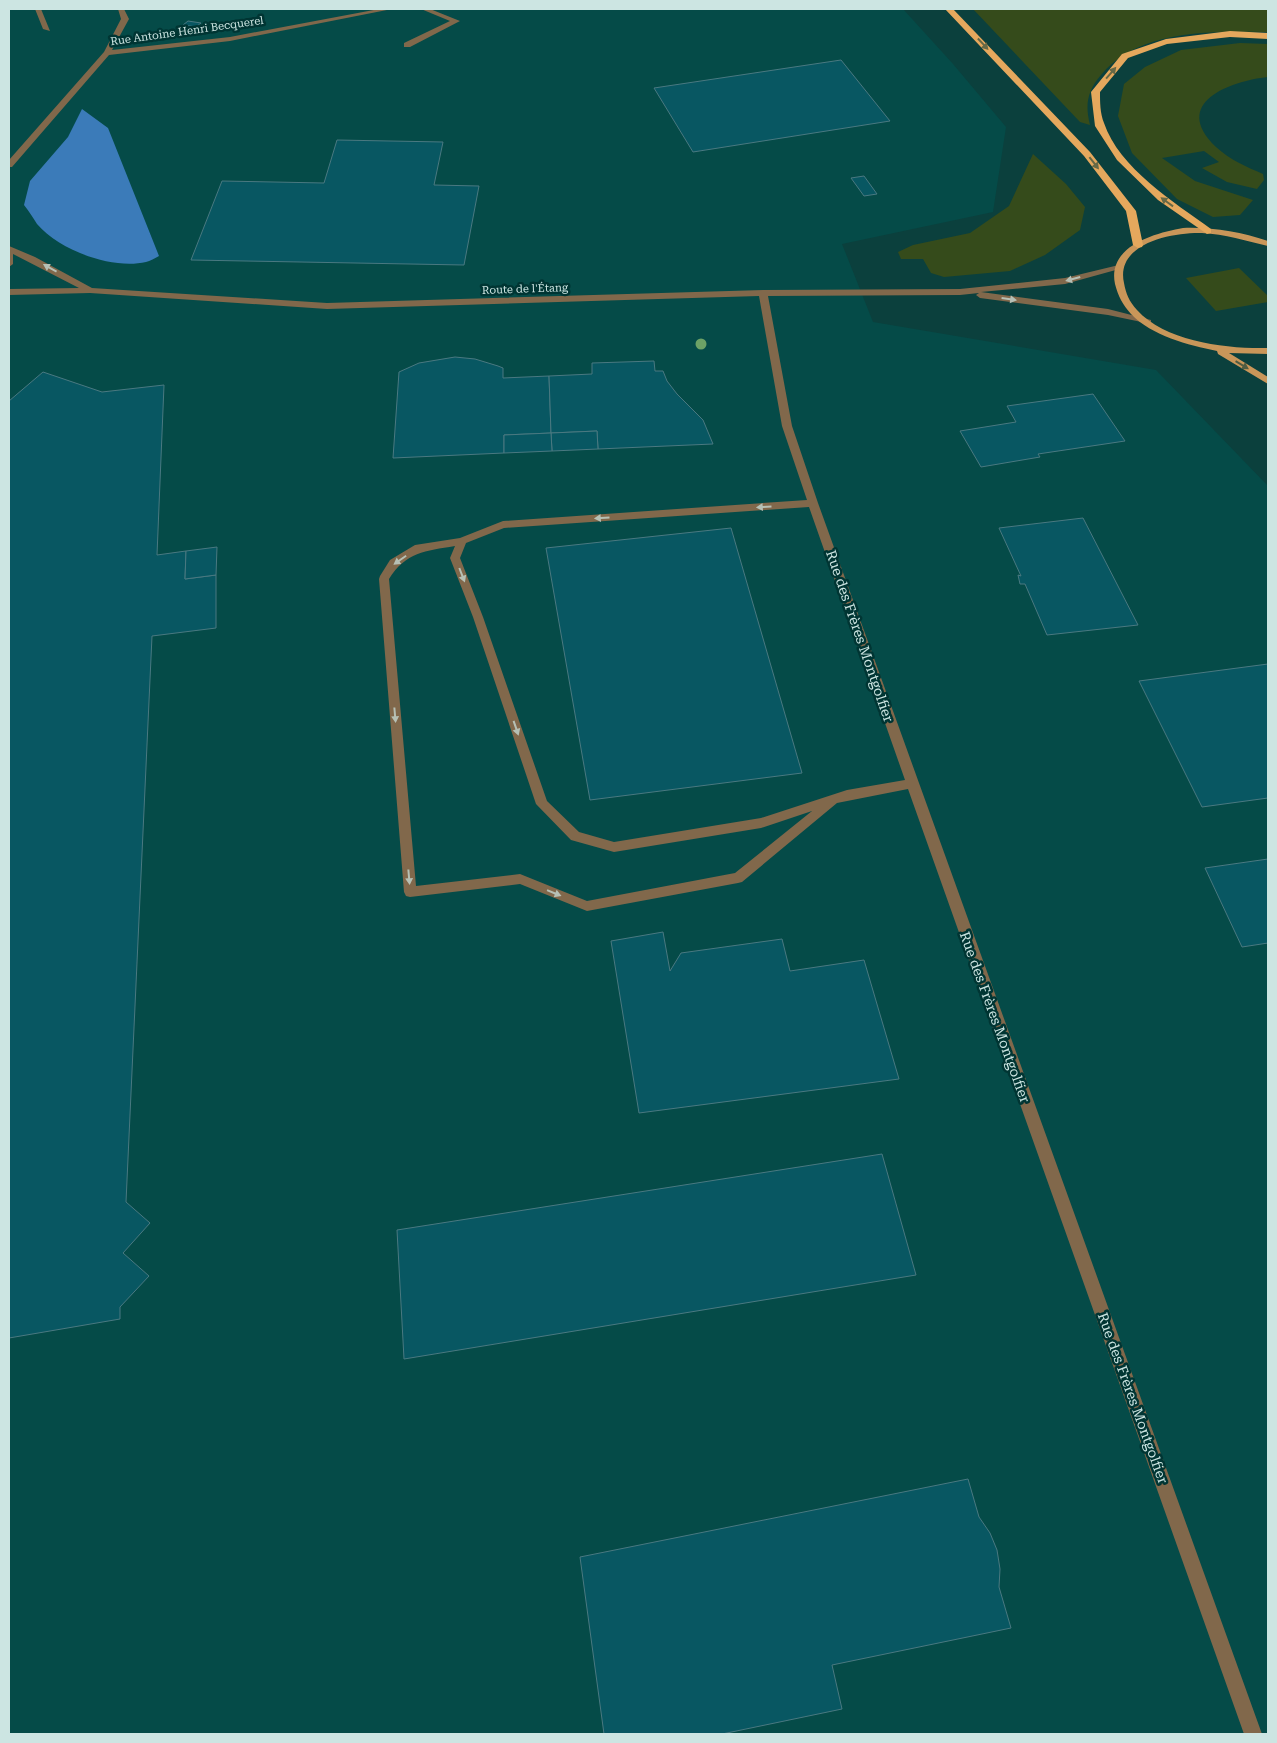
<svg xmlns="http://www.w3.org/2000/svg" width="1277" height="1743" viewBox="0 0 1277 1743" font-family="'Roboto Serif',serif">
<rect width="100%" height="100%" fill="#0b403d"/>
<polygon fill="#054b48" points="9,9 903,9 953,64 1006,127 993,212 842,244 873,322 1156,370 1268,486 1268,1734 9,1734"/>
<g fill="#354b1b">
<path d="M973 9H1268V32C1213 31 1138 29 1101 75 1087 91 1085 105 1090 125L1080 122Z"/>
<path d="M1240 43 1268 44V77C1230 81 1170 103 1216 147 1230 160 1247 167 1263 174L1264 180 1257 189 1227 182 1202 168 1219 162 1204 151 1162 158 1195 181 1253 200 1240 215 1213 217 1177 199 1132 153 1118 116 1124 84 1145 67 1181 50Z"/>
<polygon points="1033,154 1066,184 1085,207 1080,230 1045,255 1010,271 944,277 931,273 923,259 901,259 898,252 913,245 970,233 1009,206"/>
<polygon points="1239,268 1268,296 1268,302 1216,311 1186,278"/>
</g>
<path fill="#3b7bb9" d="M82 109 108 128 159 256C155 258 150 261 146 262 112 270 59 250 37 224 33 218 29 211 24 205L30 181 68 137Z"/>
<g fill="#085762" stroke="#4a7981">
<polygon points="188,21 201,23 196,27 183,25"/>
<polygon points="841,60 890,121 693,152 654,88"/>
<polygon points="337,140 443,142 434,185 479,186 464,265 191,260 222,181 324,183"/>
<polygon points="864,176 877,194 864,196 851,178"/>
<polygon points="455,357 475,359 498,366 503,368 503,378 549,376 551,433 504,435 504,453 393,458 399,372 419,363"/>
<polygon points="654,361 655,371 663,371 667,381 677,394 703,420 713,444 598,449 597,431 551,433 549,376 592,374 592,363"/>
<polygon points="43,372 102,392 164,385 157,555 186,551 185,579 216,575 216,628 152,636 126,1202 150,1223 123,1253 149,1276 120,1307 120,1319 9,1338 9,401"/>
<polygon points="1093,394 1125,441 1038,454 1040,457 981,467 960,431 1016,422 1007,406"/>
<polygon points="597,431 598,449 552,451 551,433"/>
<polygon points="551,433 552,451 504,453 504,435"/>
<polygon points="1083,518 1138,625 1047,635 1025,584 1020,584 1018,575 1021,576 999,528"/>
<polygon points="731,528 802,773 590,800 546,548"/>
<polygon points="217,547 216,575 185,579 186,551"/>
<polygon points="1268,664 1268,798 1202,807 1139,681"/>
<polygon points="1268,859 1268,943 1242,947 1205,868"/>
<polygon points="663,932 670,971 681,953 782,939 790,971 864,960 899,1079 639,1113 611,941"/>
<polygon points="882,1154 916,1275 404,1359 397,1230"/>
<polygon points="968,1479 979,1517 990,1533 997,1550 1000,1569 999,1587 1011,1628 832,1665 842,1709 722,1734 604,1734 580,1557"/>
</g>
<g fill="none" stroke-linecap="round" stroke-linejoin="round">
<g fill="#81684b" fill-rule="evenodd">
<polygon points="35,9 41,9 50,31 43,29"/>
<polygon points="118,9 124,9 129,19 112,50 230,37 379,9 392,9 230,41 109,55 12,167 9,167 9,160 104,52 121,19"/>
<polygon points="421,9 430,9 460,21 410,47 404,47 404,43 450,21"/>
<path d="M9 246 35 257 92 288 327 303 763 290 960 289 1065 278 1123 264V268L1065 284 981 292 1108 309 1151 320V324L1108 315 980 298 976 295 979 293 960 295 768 296 792 426 818 503 1262 1734H1244L908 789 837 803 742 882 738 883 587 911 520 884 410 897 406 896 404 892 379 579 380 576 390 560 415 545 460 538 503 521 807 500 782 426 759 296 327 309 90 293 9 295V289L79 288 13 254V264L9 267ZM809 507 905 780 847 790 761 818 614 842 579 832 547 801 483 617 460 558 466 543 504 528ZM455 546 450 558 473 617 536 804 571 840 614 852 761 828 812 811 735 873 587 901 520 874 416 886 389 579C406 552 425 551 455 546Z"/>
</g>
<path fill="#c99659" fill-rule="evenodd" d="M1183 228C1213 227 1240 232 1268 241V246C1246 241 1225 234 1202 233 1173 232 1115 243 1124 283 1126 294 1129 301 1137 310 1166 342 1227 349 1268 348V354L1229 353 1268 377V384L1218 354 1217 351C1188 345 1152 336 1131 314 1123 305 1118 296 1115 284 1107 246 1155 233 1183 228Z"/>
<g fill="#e5a85d" fill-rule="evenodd">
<polygon points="945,9 953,9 1090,152 1136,211 1143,245 1142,247 1138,248 1133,245 1126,211 1084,156"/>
<path d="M1230 31 1268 33V39L1230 37 1167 44 1128 58 1100 92C1100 102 1100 113 1104 123 1119 168 1174 202 1211 229V233L1207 234 1158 200 1117 160 1095 126 1091 92 1122 54 1166 39Z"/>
</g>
</g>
<circle fill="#6da266" cx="701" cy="344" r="5.5"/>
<defs><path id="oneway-solid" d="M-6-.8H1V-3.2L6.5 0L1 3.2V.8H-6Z" transform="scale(1.25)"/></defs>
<g fill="#676946">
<use href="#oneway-solid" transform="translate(983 44) rotate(47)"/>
<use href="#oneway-solid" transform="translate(1111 73) rotate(-49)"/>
<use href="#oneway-solid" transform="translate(1094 163) rotate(52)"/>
<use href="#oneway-solid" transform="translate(1167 202) rotate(-144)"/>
</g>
<g fill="#b6c0b5">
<use href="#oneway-solid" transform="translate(50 268) rotate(-151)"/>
<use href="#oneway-solid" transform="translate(1073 279) rotate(165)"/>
<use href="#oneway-solid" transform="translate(1009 299) rotate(8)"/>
<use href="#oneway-solid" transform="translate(764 507) rotate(176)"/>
<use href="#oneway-solid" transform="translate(602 518) rotate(176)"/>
<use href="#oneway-solid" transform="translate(400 560) rotate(145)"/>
<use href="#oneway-solid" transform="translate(462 575) rotate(69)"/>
<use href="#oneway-solid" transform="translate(395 715) rotate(85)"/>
<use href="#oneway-solid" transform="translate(516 728) rotate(71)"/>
<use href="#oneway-solid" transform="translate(409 877) rotate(85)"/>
<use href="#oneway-solid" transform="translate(554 893) rotate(22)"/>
</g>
<use fill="#505c42" href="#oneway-solid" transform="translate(1242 365) rotate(31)"/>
<g text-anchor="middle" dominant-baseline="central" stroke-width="5" stroke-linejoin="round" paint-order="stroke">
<g font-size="11" fill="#cce5e2" stroke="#003533">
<text transform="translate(187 31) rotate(-8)">Rue Antoine Henri Becquerel</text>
<text transform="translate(525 289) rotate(-2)">Route de l'Étang</text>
</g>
<g font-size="14" fill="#cce5e2" stroke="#003533">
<text transform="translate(860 636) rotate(71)">Rue des Frères Montgolfier</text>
<text transform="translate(995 1017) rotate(70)">Rue des Frères Montgolfier</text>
<text transform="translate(1133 1398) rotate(70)">Rue des Frères Montgolfier</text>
</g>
</g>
<rect width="1277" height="1743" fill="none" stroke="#cce5e2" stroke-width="20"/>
</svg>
